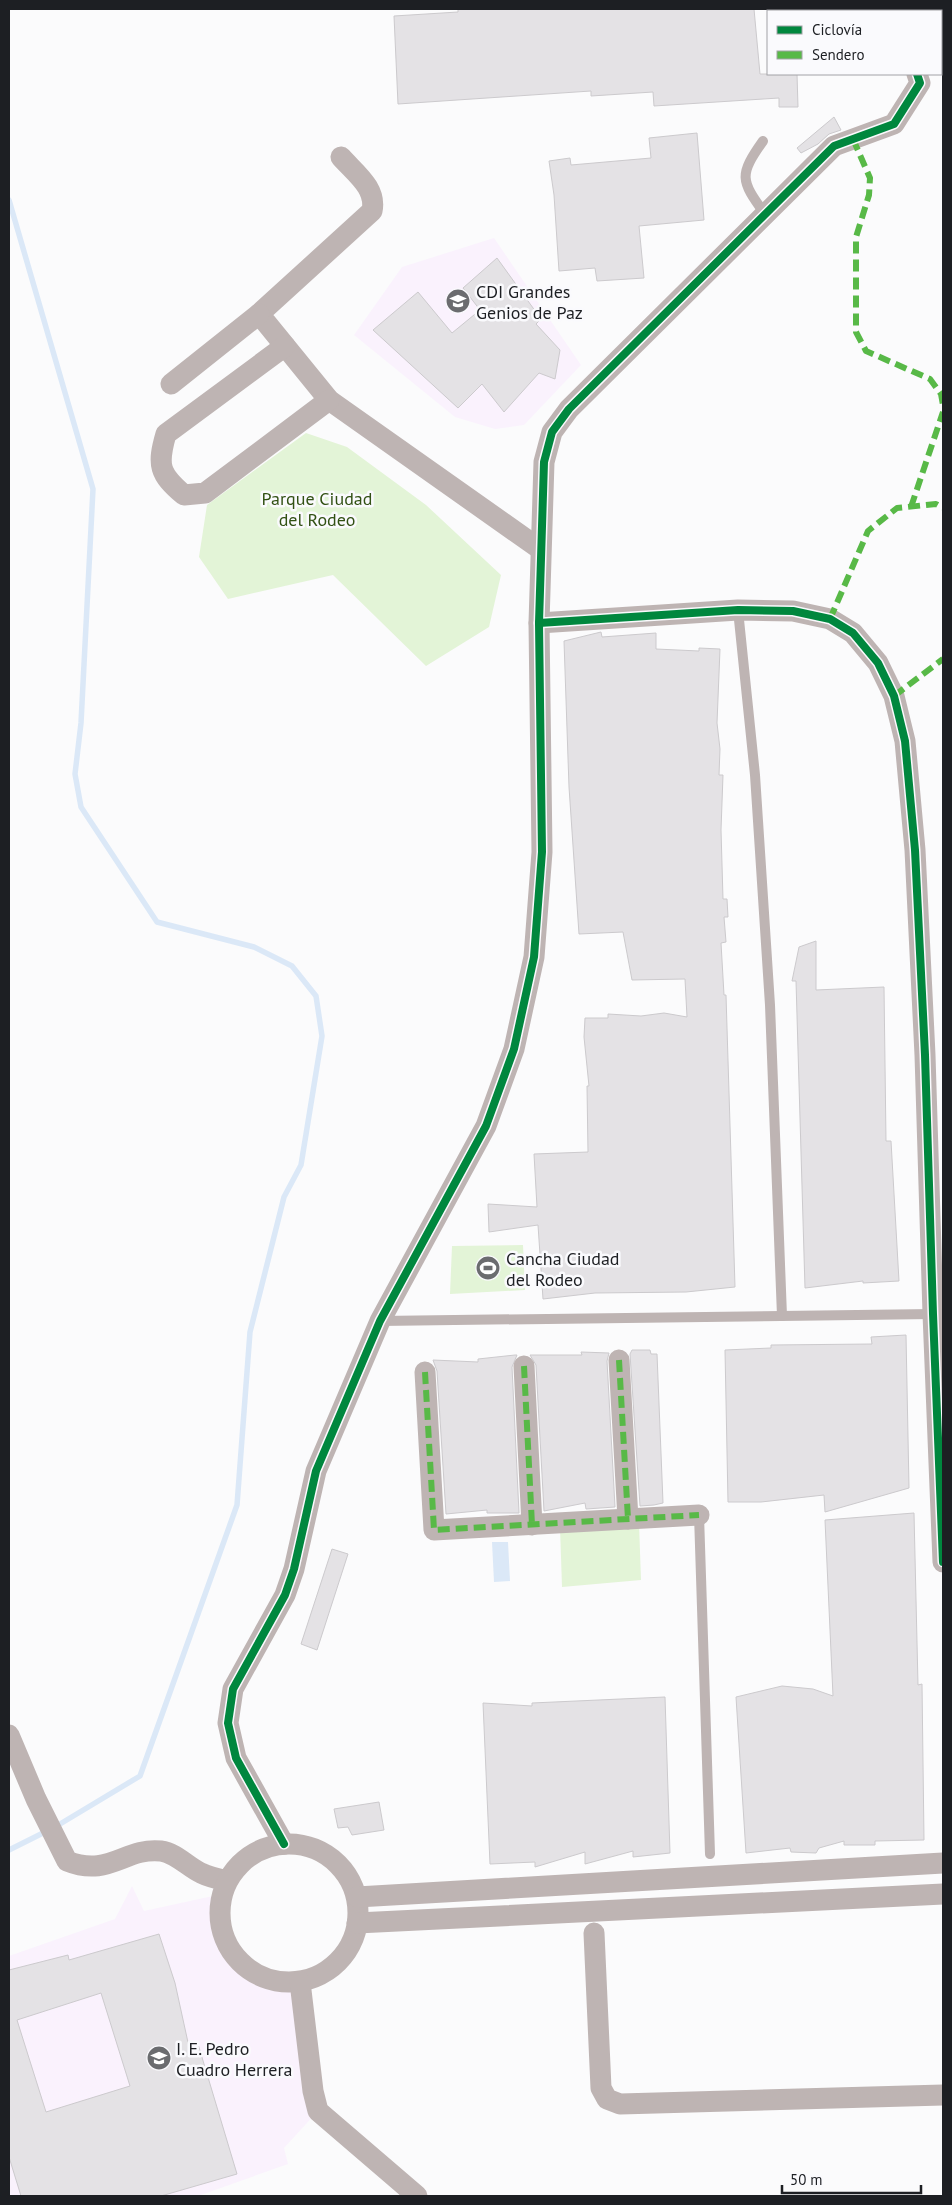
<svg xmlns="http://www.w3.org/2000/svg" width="952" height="2205" viewBox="0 0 952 2205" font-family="'PT Sans',sans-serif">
<rect width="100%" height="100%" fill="#fbfbfc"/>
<g fill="#faf2fd">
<polygon points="494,238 581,365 524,425 495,429 455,417 354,335 402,267"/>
<polygon points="132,1886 144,1911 222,1894 221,1931 232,1954 251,1972 274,1982 300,1982 318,2111 284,2148 288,2164 198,2196 9,2196 9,1956 115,1919"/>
</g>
<g fill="#e3f4d7">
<polygon points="306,433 347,447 426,505 501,575 489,627 426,666 333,575 228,599 199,557 207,505"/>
<polygon points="523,1245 525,1290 450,1294 452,1246"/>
<polygon points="639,1523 641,1580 562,1587 560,1527"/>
</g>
<polygon fill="#dbe8f7" points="492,1542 508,1542 510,1581 494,1582"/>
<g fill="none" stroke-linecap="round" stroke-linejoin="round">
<g stroke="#dbe8f7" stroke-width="5.5">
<polyline points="9,200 93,489 81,723 75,774 81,807 157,922 254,947 292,966 316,996 322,1036 301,1165 284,1197 250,1332 237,1505 140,1776 55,1827"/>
<polyline points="9,1850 47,1831"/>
</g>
</g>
<g fill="#e4e2e5" stroke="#cccacd" fill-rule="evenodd">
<polygon points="458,9 754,9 760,74 797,74 798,107 779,107 779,98 654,106 653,92 591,96 591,91 398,104 394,16 458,12"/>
<polygon points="834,117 841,130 829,134 818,144 801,153 797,148"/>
<polygon points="697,133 704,220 639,226 644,278 597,281 595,268 559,271 554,195 549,161 570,158 571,165 651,158 649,138"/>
<polygon points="497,258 541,319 536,324 560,350 555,379 539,373 504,412 482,384 458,408 373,330 418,292 452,333 480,310 463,288"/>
<polygon points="601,632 602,637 656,633 656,649 699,651 699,648 720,649 717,723 720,749 719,775 723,775 721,830 723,899 727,899 728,917 724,917 726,942 721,943 724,995 726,995 735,1287 686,1292 595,1293 543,1299 538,1225 489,1232 488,1204 537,1207 534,1154 588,1152 587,1086 589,1086 584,1037 585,1018 608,1018 608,1014 641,1016 664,1013 687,1017 685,979 632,980 623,932 579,934 569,787 564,641"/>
<polygon points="816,941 816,990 884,987 886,1141 891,1141 899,1281 863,1283 863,1281 805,1288 796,981 792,981 799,947"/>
<polygon points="906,1335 909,1488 825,1512 824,1495 761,1502 728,1502 725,1350 771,1348 771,1345 872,1344 871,1337"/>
<polygon points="632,1350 650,1350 651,1354 657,1354 663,1503 654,1505 640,1506 630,1354"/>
<polygon points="581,1352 609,1353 607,1361 615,1507 586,1509 585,1503 544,1511 536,1365 530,1355 582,1355"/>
<polygon points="515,1355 517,1355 512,1367 519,1513 487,1513 487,1510 446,1514 437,1371 433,1360 478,1362 478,1359"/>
<polygon points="914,1513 918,1685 922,1684 924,1840 875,1841 875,1845 844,1845 844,1841 819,1848 816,1853 791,1852 790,1848 746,1853 736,1697 782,1686 813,1689 833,1696 825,1520"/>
<polygon points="332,1549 348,1554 317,1650 301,1644"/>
<polygon points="665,1697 670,1853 633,1857 633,1851 585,1864 585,1852 535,1867 535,1862 490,1864 483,1703 532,1706 532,1703"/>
<polygon points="379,1802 384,1830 352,1835 348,1827 338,1828 334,1809"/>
<path d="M159 1934 175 1983 189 2047 198 2044 237 2174 161 2196H21L9 2157V1970L68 1955 69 1960ZM101 1993 130 2086 46 2112 17 2020Z"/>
</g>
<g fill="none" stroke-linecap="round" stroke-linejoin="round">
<g stroke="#beb4b3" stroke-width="10">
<path d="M763 141C739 175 740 180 765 214"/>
<polyline points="738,610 755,775 770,1005 782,1316"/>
<polyline points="380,1321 933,1314"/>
<polyline points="699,1515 710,1854"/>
</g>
<g stroke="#beb4b3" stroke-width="21">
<polyline points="870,9 874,11"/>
<polyline points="917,74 920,83 894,124 834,146 569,409 552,432 544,462 539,623 738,610 793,611 830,619 853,633 878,663 894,696 905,741 915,850 925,1055 933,1314 943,1562"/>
<path d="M341 157C355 173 377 188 372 211L259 314 329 400 540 549"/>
<path d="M285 346 166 434C157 465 159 474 184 495L205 493 329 400"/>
<polyline points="171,384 259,314"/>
<polyline points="619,1360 628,1519"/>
<polyline points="524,1366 532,1525"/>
<polyline points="425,1372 434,1530 699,1515"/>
<path d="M9 1735 36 1799 67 1861C109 1878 125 1847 161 1851 176 1853 188 1867 201 1873 209 1877 218 1879 227 1881"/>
<polyline points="284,1844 236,1758 228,1723 233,1689 285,1595 294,1569 316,1471 380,1321 486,1126 514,1049 534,957 542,852 539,623"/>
<circle cx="289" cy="1913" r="69"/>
<polyline points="357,1897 943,1863"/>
<polyline points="357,1923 943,1894"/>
<polyline points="594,1933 601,2088 607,2099 620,2104 943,2095"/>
<polyline points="300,1982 313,2091 318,2111 417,2196"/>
</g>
<g stroke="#58b947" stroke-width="6" stroke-dasharray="12 6" stroke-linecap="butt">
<polyline points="853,139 870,178 869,195 856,237 856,332 866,351 930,379 941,394 943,405"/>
<polyline points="911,507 943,412"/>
<polyline points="830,619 868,531 897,508 936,504 943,508"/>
<polyline points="894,696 943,659"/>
<polyline points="619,1360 628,1519"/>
<polyline points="524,1366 532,1525"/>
<polyline points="425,1372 434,1530 699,1515"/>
</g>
<defs>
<g id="cycleway">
<polyline points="917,74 920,83 894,124 834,146 569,409 552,432 544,462 539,623 738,610 793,611 830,619 853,633 878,663 894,696 905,741 915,850 925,1055 933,1314 943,1562"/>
<polyline points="284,1844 236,1758 228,1723 233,1689 285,1595 294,1569 316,1471 380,1321 486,1126 514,1049 534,957 542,852 539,623"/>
</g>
</defs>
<use href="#cycleway" stroke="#fafafd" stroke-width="11"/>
<use href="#cycleway" stroke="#00873e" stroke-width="8"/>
</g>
<defs>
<symbol id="school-disc" viewBox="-11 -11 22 22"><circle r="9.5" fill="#6b6c6f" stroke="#fafafd"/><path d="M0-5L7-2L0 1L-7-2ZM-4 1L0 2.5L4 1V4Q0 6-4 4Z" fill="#fff"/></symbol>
<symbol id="stadium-disc" viewBox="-11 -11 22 22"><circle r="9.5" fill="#6b6c6f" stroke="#fafafd"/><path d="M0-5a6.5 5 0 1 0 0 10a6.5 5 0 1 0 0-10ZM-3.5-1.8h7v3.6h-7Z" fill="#fff"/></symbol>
</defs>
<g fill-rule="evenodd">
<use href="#school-disc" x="444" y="287" width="28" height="28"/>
<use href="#stadium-disc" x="474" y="1254" width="28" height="28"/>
<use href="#school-disc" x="145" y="2044" width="28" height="28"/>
</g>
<g text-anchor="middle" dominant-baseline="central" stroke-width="5" stroke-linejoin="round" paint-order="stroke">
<g font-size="18" fill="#1d1f23" stroke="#fafafd" text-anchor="start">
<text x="476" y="291">CDI Grandes<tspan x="476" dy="21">Genios de Paz</tspan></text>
<text x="506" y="1258">Cancha Ciudad<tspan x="506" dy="21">del Rodeo</tspan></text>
<text x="176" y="2048">I. E. Pedro<tspan x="176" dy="21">Cuadro Herrera</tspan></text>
</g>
<g font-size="18" fill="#325114" stroke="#fafafd">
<text x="317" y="498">Parque Ciudad<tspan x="317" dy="21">del Rodeo</tspan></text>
</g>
</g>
<rect width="952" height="2205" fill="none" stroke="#1d1f23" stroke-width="20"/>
<rect x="767" y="10" width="175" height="65" fill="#fafafd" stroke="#a2a2a6"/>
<rect x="777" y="26" width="25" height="8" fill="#00873e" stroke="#a2a2a6"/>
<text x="812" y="35" font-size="15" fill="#1d1f23">Ciclovía</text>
<rect x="777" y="51" width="25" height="8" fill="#58b947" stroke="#a2a2a6"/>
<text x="812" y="60" font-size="15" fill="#1d1f23">Sendero</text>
<path d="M782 2185v8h139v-8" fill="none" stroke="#1d1f23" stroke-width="2.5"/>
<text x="790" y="2185" font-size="15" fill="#1d1f23" stroke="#fafafd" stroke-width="4" paint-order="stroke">50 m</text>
</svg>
